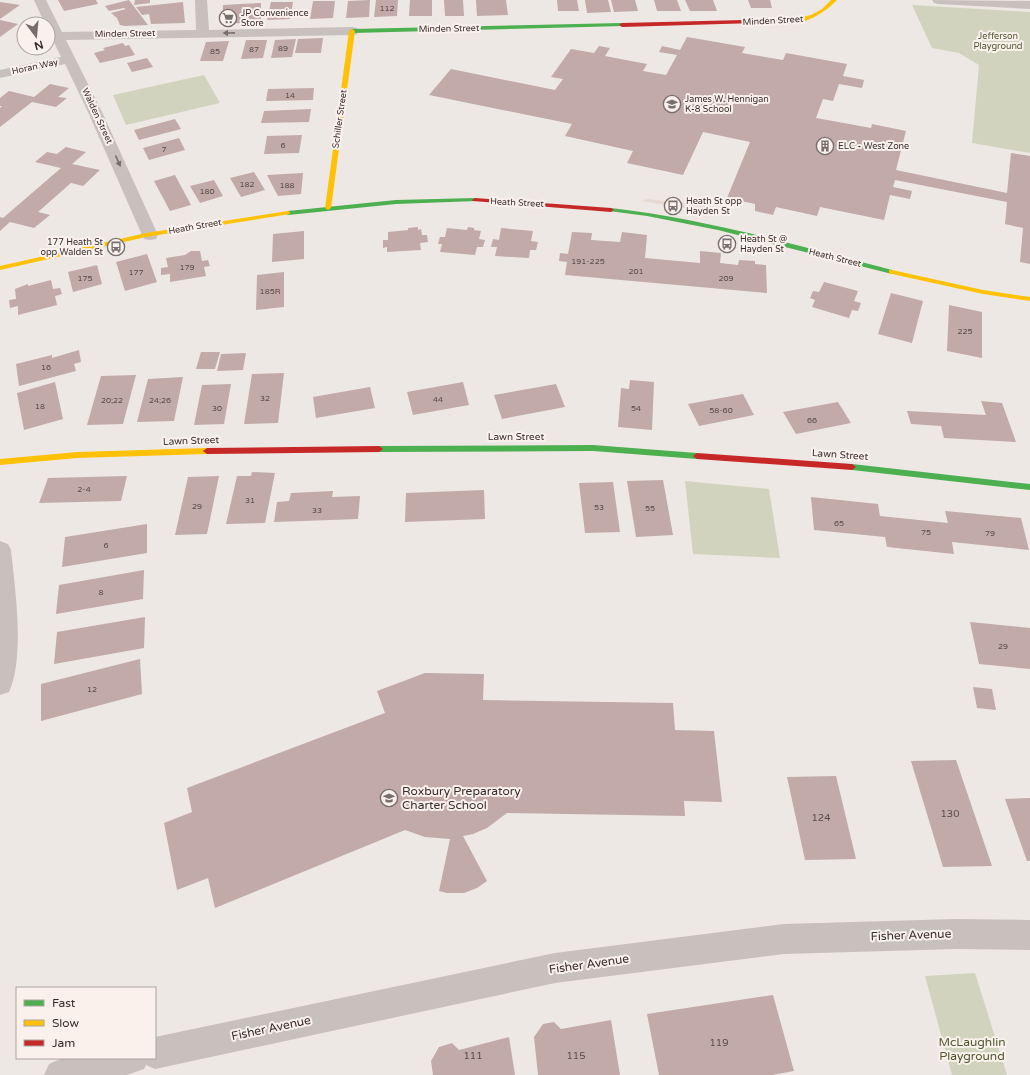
<svg xmlns="http://www.w3.org/2000/svg" width="1030" height="1075" viewBox="0 0 1030 1075" font-family="'Varela Round',sans-serif">
<rect width="100%" height="100%" fill="#eee8e4"/>
<g fill="#d2d3bf">
<polygon points="912,5 1030,12 1030,153 972,143 979,65 959,53 932,48"/>
<polygon points="204,75 220,103 126,125 113,95"/>
<polygon points="685,481 769,489 780,558 693,554"/>
<polygon points="975,973 1007,1075 952,1075 925,976"/>
</g>
<polygon fill="#e7dad2" points="648,199 692,204 714,208 717,211 713,213 641,201"/>
<g fill="#c1aaa7">
<polygon points="58,0 96,0 98,4 64,11"/>
<polygon points="129,0 148,25 125,26 120,25 117,18 111,13 126,9 124,8 109,11 105,6"/>
<polygon points="135,0 150,0 150,3 134,5"/>
<polygon points="369,0 370,0 369,17 346,18 348,1"/>
<polygon points="376,0 398,0 397,16 374,17"/>
<polygon points="410,0 432,0 432,16 409,16"/>
<polygon points="444,0 463,0 464,16 445,16"/>
<polygon points="476,0 506,0 508,15 477,16"/>
<polygon points="557,0 577,0 579,11 558,11"/>
<polygon points="585,0 608,0 611,12 587,13"/>
<polygon points="611,0 635,0 638,11 614,12"/>
<polygon points="654,0 677,0 681,11 657,11"/>
<polygon points="685,0 713,0 717,11 690,11"/>
<polygon points="748,0 770,0 772,8 751,8"/>
<polygon points="313,1 335,1 333,18 310,19"/>
<polygon points="0,2 20,5 0,19"/>
<polygon points="183,2 185,23 151,24 149,14 142,15 136,7"/>
<polygon points="271,2 293,2 290,19 267,20"/>
<polygon points="261,3 261,22 222,24 223,5"/>
<polygon points="0,20 18,24 0,37"/>
<polygon points="687,37 745,47 742,53 783,60 786,53 847,64 843,76 864,80 862,88 839,84 833,101 823,99 816,118 871,128 872,124 906,131 896,170 1007,193 1011,153 1030,156 1030,264 1020,262 1023,228 1005,224 1007,202 895,180 893,187 912,191 910,199 890,195 884,220 820,207 817,216 776,207 773,215 755,211 755,204 727,198 750,142 703,132 683,175 627,163 633,151 565,136 572,124 429,95 451,69 555,90 563,79 551,77 571,49 594,53 599,46 610,48 605,56 647,64 643,71 666,75 677,55 659,52 662,46 680,50"/>
<polygon points="323,38 321,53 295,53 298,39"/>
<polygon points="296,39 292,57 271,58 275,40"/>
<polygon points="246,40 267,40 263,58 241,59"/>
<polygon points="229,41 223,61 200,61 206,42"/>
<polygon points="123,43 125,46 129,45 135,55 100,63 94,53 105,50 103,48"/>
<polygon points="147,58 153,67 132,72 127,63"/>
<polygon points="50,84 69,88 58,97 67,98 56,107 32,102 0,127 0,108 2,106 0,106 0,98 9,91 34,97"/>
<polygon points="314,88 313,100 266,101 268,89"/>
<polygon points="311,109 309,122 261,123 264,111"/>
<polygon points="175,119 181,129 139,140 134,130"/>
<polygon points="302,135 299,153 264,154 267,136"/>
<polygon points="179,138 185,150 149,160 143,148"/>
<polygon points="66,147 86,152 72,164 100,170 83,186 71,183 38,212 50,215 34,228 10,222 0,231 0,217 3,218 61,168 35,162 47,152 57,154"/>
<polygon points="254,172 265,190 241,197 230,178"/>
<polygon points="303,173 301,194 278,196 267,175"/>
<polygon points="175,175 191,205 170,211 154,181"/>
<polygon points="214,180 223,196 200,203 190,186"/>
<polygon points="418,227 418,230 421,229 422,235 427,235 428,242 420,243 421,250 387,252 387,247 383,248 383,240 388,240 388,232 408,230 408,228"/>
<polygon points="468,227 474,228 474,230 481,231 479,239 485,240 483,247 477,247 475,255 440,252 442,244 438,244 440,237 445,237 447,228 467,230"/>
<polygon points="501,228 533,231 531,241 538,242 536,250 530,250 529,258 495,256 497,247 491,247 493,239 499,240"/>
<polygon points="304,231 304,259 272,262 273,234"/>
<polygon points="572,232 592,233 591,240 620,242 622,232 647,235 645,258 700,263 700,251 721,253 720,263 738,265 739,260 755,261 755,264 766,265 767,293 565,275 567,262 559,261 560,253 568,254"/>
<polygon points="191,251 200,251 202,261 208,260 210,266 204,267 206,276 170,282 170,274 161,275 161,268 168,267 166,258 185,255"/>
<polygon points="147,254 157,282 125,291 116,262"/>
<polygon points="97,265 102,284 73,292 68,272"/>
<polygon points="284,272 284,307 256,310 257,275"/>
<polygon points="51,280 53,289 60,288 62,294 55,296 57,305 18,315 18,306 10,308 9,300 16,299 15,289 28,284 28,286"/>
<polygon points="824,282 858,291 854,301 861,303 858,311 852,310 849,318 812,307 815,300 810,298 813,291 819,292"/>
<polygon points="891,293 923,301 912,343 878,334"/>
<polygon points="949,305 982,312 982,358 947,351"/>
<polygon points="79,350 81,362 74,364 76,371 19,386 16,364 52,355 52,358"/>
<polygon points="201,352 220,352 215,369 196,369"/>
<polygon points="246,353 243,370 217,371 221,354"/>
<polygon points="284,373 278,423 244,424 252,374"/>
<polygon points="136,375 123,424 87,425 101,376"/>
<polygon points="183,377 174,421 137,422 148,379"/>
<polygon points="630,380 654,382 652,430 618,427 621,388 629,389"/>
<polygon points="55,382 63,419 24,430 17,393"/>
<polygon points="463,382 469,405 413,415 407,392"/>
<polygon points="231,384 224,424 194,425 202,385"/>
<polygon points="556,384 565,407 502,419 494,395"/>
<polygon points="370,387 375,408 316,418 313,397"/>
<polygon points="743,394 754,415 699,426 688,404"/>
<polygon points="981,401 1002,403 1016,442 944,438 941,426 911,424 907,411 986,415"/>
<polygon points="838,402 851,423 796,434 783,412"/>
<polygon points="252,472 275,473 265,523 226,524 237,476 251,476"/>
<polygon points="127,476 121,501 39,503 48,478"/>
<polygon points="219,476 207,534 175,535 188,477"/>
<polygon points="663,480 673,535 636,537 627,481"/>
<polygon points="613,482 620,532 585,533 579,483"/>
<polygon points="484,490 485,519 405,522 406,493"/>
<polygon points="333,491 332,497 360,496 358,519 274,522 277,502 289,501 291,493"/>
<polygon points="811,497 878,504 880,516 948,523 945,511 1021,518 1029,550 952,542 954,554 887,547 885,537 814,530"/>
<polygon points="147,524 147,553 62,567 65,537"/>
<polygon points="144,570 143,599 56,614 59,585"/>
<polygon points="145,617 144,648 54,664 57,632"/>
<polygon points="970,622 1030,628 1030,669 979,664"/>
<polygon points="140,659 142,694 41,721 41,684"/>
<polygon points="425,673 484,674 483,700 673,703 675,730 714,731 722,802 684,801 685,816 507,813 487,828 473,834 463,836 487,881 477,888 464,893 447,893 439,891 450,839 425,837 405,830 215,908 208,878 177,890 164,823 192,812 187,788 385,713 377,691"/>
<polygon points="973,687 992,689 996,710 977,708"/>
<polygon points="956,760 992,866 943,867 911,761"/>
<polygon points="836,776 856,859 805,860 787,777"/>
<polygon points="1030,798 1030,861 1027,861 1005,799"/>
<polygon points="773,995 794,1071 772,1075 659,1075 647,1014"/>
<polygon points="611,1020 620,1075 538,1075 534,1037 543,1024 554,1022 561,1029"/>
<polygon points="509,1037 515,1075 433,1075 431,1061 439,1047 452,1043 459,1050"/>
</g>
<g fill="none" stroke-linecap="round" stroke-linejoin="round">
<g fill="#c7c0bd" fill-rule="evenodd">
<polygon points="34,0 46,0 62,32 196,30 195,0 207,0 209,30 352,27 357,28 359,31 357,34 352,35 66,40 102,112 158,235 156,239 150,240 144,239 142,235 88,112 65,64 0,78 0,70 61,57 48,30 48,24 45,24"/>
<polygon points="932,0 1030,1 1030,9 938,4 934,3"/>
<path d="M0 541 8 544 11 550C15 589 25 657 9 692L0 695Z"/>
<polygon points="956,919 1030,920 1030,950 956,949 784,954 555,983 155,1069 146,1065 144,1069 127,1075 44,1075 49,1064 60,1059 155,1058 155,1037 555,953 784,924"/>
</g>
<g fill="#4caf50" fill-rule="evenodd">
<polygon points="622,23 625,25 624,26 352,33 349,31 352,29"/>
<polygon points="475,198 478,200 477,201 396,204 288,215 285,213 288,211 396,200"/>
<path d="M611 208C707 219 799 246 892 270L896 272 892 274 718 230 647 216 609 211V209Z"/>
<polygon points="593,445 697,453 701,456 697,459 593,451 379,452 375,449 379,446"/>
<polygon points="852,464 1030,484 1030,490 852,470 848,467"/>
</g>
<g fill="#ffc107" fill-rule="evenodd">
<path d="M831 0H837C827 11 799 30 784 21L811 15 822 9Z"/>
<polygon points="352,29 355,31 331,208 328,210 325,208 349,31"/>
<polygon points="288,211 290,212 290,214 146,237 0,270 0,266 146,233"/>
<polygon points="889,270 892,270 983,290 1030,297 1030,301 983,294 892,274 889,274"/>
<polygon points="207,448 211,451 207,454 77,458 0,465 0,459 77,452"/>
</g>
<g fill="#c62828" fill-rule="evenodd">
<polygon points="787,19 789,20 789,22 622,27 619,25 622,23"/>
<polygon points="475,198 611,208 614,210 611,212 473,201 472,200"/>
<polygon points="379,446 383,449 379,452 207,454 203,451 207,448"/>
<polygon points="697,453 852,464 856,467 852,470 697,459 693,456"/>
</g>
</g>
<defs><path id="oneway-solid" d="M-6-.8H1V-3.2L6.5 0L1 3.2V.8H-6Z"/></defs>
<g fill="#796f6d">
<use href="#oneway-solid" transform="translate(229 33) rotate(179)"/>
<use href="#oneway-solid" transform="translate(118 161) rotate(66)"/>
</g>
<defs>
<symbol id="supermarket-ring" viewBox="-11 -11 22 22"><circle r="9.5" fill="#faf1ed" stroke="#786e6c" stroke-width="1.5"/><path d="M-6-5.5h2.5l.6 2H6L4.5 2H-2.5L-4.4-4H-6ZM-1.5 3.2a1.3 1.3 0 1 0 .1 0ZM3 3.2a1.3 1.3 0 1 0 .1 0Z" fill="#786e6c"/></symbol>
<symbol id="school-ring" viewBox="-11 -11 22 22"><circle r="9.5" fill="#faf1ed" stroke="#786e6c" stroke-width="1.5"/><path d="M0-5L7-2L0 1L-7-2ZM-4 1L0 2.5L4 1V4Q0 6-4 4Z" fill="#786e6c"/></symbol>
<symbol id="building-ring" viewBox="-11 -11 22 22"><circle r="9.5" fill="#faf1ed" stroke="#786e6c" stroke-width="1.5"/><path d="M-4-6H4V6H1V3H-1V6H-4ZM-2.5-4.3h1.7v1.8h-1.7ZM.8-4.3h1.7v1.8H.8ZM-2.5-1h1.7V.8h-1.7ZM.8-1h1.7V.8H.8Z" fill="#786e6c"/></symbol>
<symbol id="bus-ring" viewBox="-11 -11 22 22"><circle r="9.5" fill="#faf1ed" stroke="#786e6c" stroke-width="1.5"/><path d="M-5-6H5V4H4V6H2V4H-2V6H-4V4H-5ZM-3.5-4V0h7V-4ZM-3.5 1.2v1.5H-2V1.2ZM2 1.2v1.5H3.5V1.2Z" fill="#786e6c"/></symbol>
</defs>
<g fill-rule="evenodd">
<use href="#supermarket-ring" x="218" y="8" width="20" height="20"/>
<use href="#school-ring" x="662" y="94" width="20" height="20"/>
<use href="#building-ring" x="815" y="136" width="20" height="20"/>
<use href="#bus-ring" x="663" y="196" width="20" height="20"/>
<use href="#bus-ring" x="717" y="234" width="20" height="20"/>
<use href="#bus-ring" x="106" y="237" width="20" height="20"/>
<use href="#school-ring" x="379" y="788" width="20" height="20"/>
</g>
<g text-anchor="middle" dominant-baseline="central" stroke-width="4" stroke-linejoin="round" paint-order="stroke">
<g font-size="8" fill="#5b4c4a">
<text x="387" y="8">112</text>
<text x="283" y="48">89</text>
<text x="254" y="49">87</text>
<text x="215" y="51">85</text>
<text x="290" y="95">14</text>
<text x="283" y="145">6</text>
<text x="164" y="149">7</text>
<text x="247" y="184">182</text>
<text x="287" y="185">188</text>
<text x="207" y="191">180</text>
<text x="588" y="261">191-225</text>
<text x="187" y="267">179</text>
<text x="636" y="271">201</text>
<text x="136" y="272">177</text>
<text x="85" y="278">175</text>
<text x="726" y="278">209</text>
<text x="270" y="291">185R</text>
<text x="965" y="331">225</text>
<text x="46" y="367">16</text>
<text x="265" y="398">32</text>
<text x="438" y="399">44</text>
<text x="112" y="400">20;22</text>
<text x="160" y="400">24;26</text>
<text x="40" y="406">18</text>
<text x="217" y="408">30</text>
<text x="636" y="408">54</text>
<text x="721" y="410">58-60</text>
<text x="812" y="420">66</text>
<text x="84" y="489">2-4</text>
<text x="250" y="500">31</text>
<text x="197" y="506">29</text>
<text x="599" y="507">53</text>
<text x="650" y="508">55</text>
<text x="317" y="510">33</text>
<text x="839" y="523">65</text>
<text x="926" y="532">75</text>
<text x="990" y="533">79</text>
<text x="106" y="545">6</text>
<text x="101" y="592">8</text>
<text x="1003" y="646">29</text>
<text x="92" y="689">12</text>
</g>
<g font-size="9" fill="#392d2b" stroke="#faf1ed" text-anchor="start">
<text x="241" y="13">JP Convenience<tspan x="241" dy="10">Store</tspan></text>
<text x="685" y="99">James W. Hennigan<tspan x="685" dy="10">K-8 School</tspan></text>
<text x="838" y="146">ELC - West Zone</text>
<text x="686" y="201">Heath St opp<tspan x="686" dy="10">Hayden St</tspan></text>
<text x="740" y="239">Heath St @<tspan x="740" dy="10">Hayden St</tspan></text>
<text x="103" y="242" text-anchor="end">177 Heath St<tspan x="103" dy="10">opp Walden St</tspan></text>
</g>
<g font-size="9" fill="#392d2b" stroke="#faf1ed">
<text transform="translate(773 21) rotate(-3)">Minden Street</text>
<text transform="translate(449 29) rotate(-1)">Minden Street</text>
<text transform="translate(125 34) rotate(-1)">Minden Street</text>
<text transform="translate(35 67) rotate(-12)">Horan Way</text>
<text transform="translate(97 116) rotate(65)">Walden Street</text>
<text transform="translate(340 119) rotate(-82)">Schiller Street</text>
<text transform="translate(517 203) rotate(3)">Heath Street</text>
<text transform="translate(195 227) rotate(-10)">Heath Street</text>
<text transform="translate(835 258) rotate(14)">Heath Street</text>
</g>
<g font-size="9" fill="#4f5630" stroke="#faf1ed">
<text x="998" y="36">Jefferson<tspan x="998" dy="10">Playground</tspan></text>
</g>
<g font-size="10" fill="#392d2b" stroke="#faf1ed">
<text x="516" y="437">Lawn Street</text>
<text transform="translate(191 441) rotate(-2)">Lawn Street</text>
<text transform="translate(840 455) rotate(4)">Lawn Street</text>
</g>
<g font-size="10" fill="#5b4c4a">
<text x="950" y="814">130</text>
<text x="821" y="818">124</text>
<text x="719" y="1043">119</text>
<text x="473" y="1056">111</text>
<text x="576" y="1056">115</text>
</g>
<g font-size="12" fill="#392d2b" stroke="#faf1ed" text-anchor="start">
<text x="402" y="791">Roxbury Preparatory<tspan x="402" dy="14">Charter School</tspan></text>
</g>
<g font-size="12" fill="#392d2b" stroke="#faf1ed">
<text transform="translate(911 935) rotate(-2)">Fisher Avenue</text>
<text transform="translate(589 964) rotate(-8)">Fisher Avenue</text>
<text transform="translate(271 1028) rotate(-12)">Fisher Avenue</text>
</g>
<g font-size="12" fill="#4f5630" stroke="#faf1ed">
<text x="972" y="1042">McLaughlin<tspan x="972" dy="14">Playground</tspan></text>
</g>
</g>
<rect x="16" y="987" width="140" height="72" fill="#faf1ed" stroke="#ada39f"/>
<rect x="24" y="1000" width="20" height="6" fill="#4caf50" stroke="#ada39f"/>
<text x="52" y="1007" font-size="12" fill="#392d2b">Fast</text>
<rect x="24" y="1020" width="20" height="6" fill="#ffc107" stroke="#ada39f"/>
<text x="52" y="1027" font-size="12" fill="#392d2b">Slow</text>
<rect x="24" y="1040" width="20" height="6" fill="#c62828" stroke="#ada39f"/>
<text x="52" y="1047" font-size="12" fill="#392d2b">Jam</text>
<g transform="translate(36 36) rotate(164)"><circle r="19" fill="#faf1ed" stroke="#ada39f"/>
<path d="M0-3L7 15L0 10L-7 15Z" fill="#786e6c"/>
<text y="-6" font-size="11" font-weight="bold" text-anchor="middle" fill="#392d2b">N</text>
</g>
</svg>
